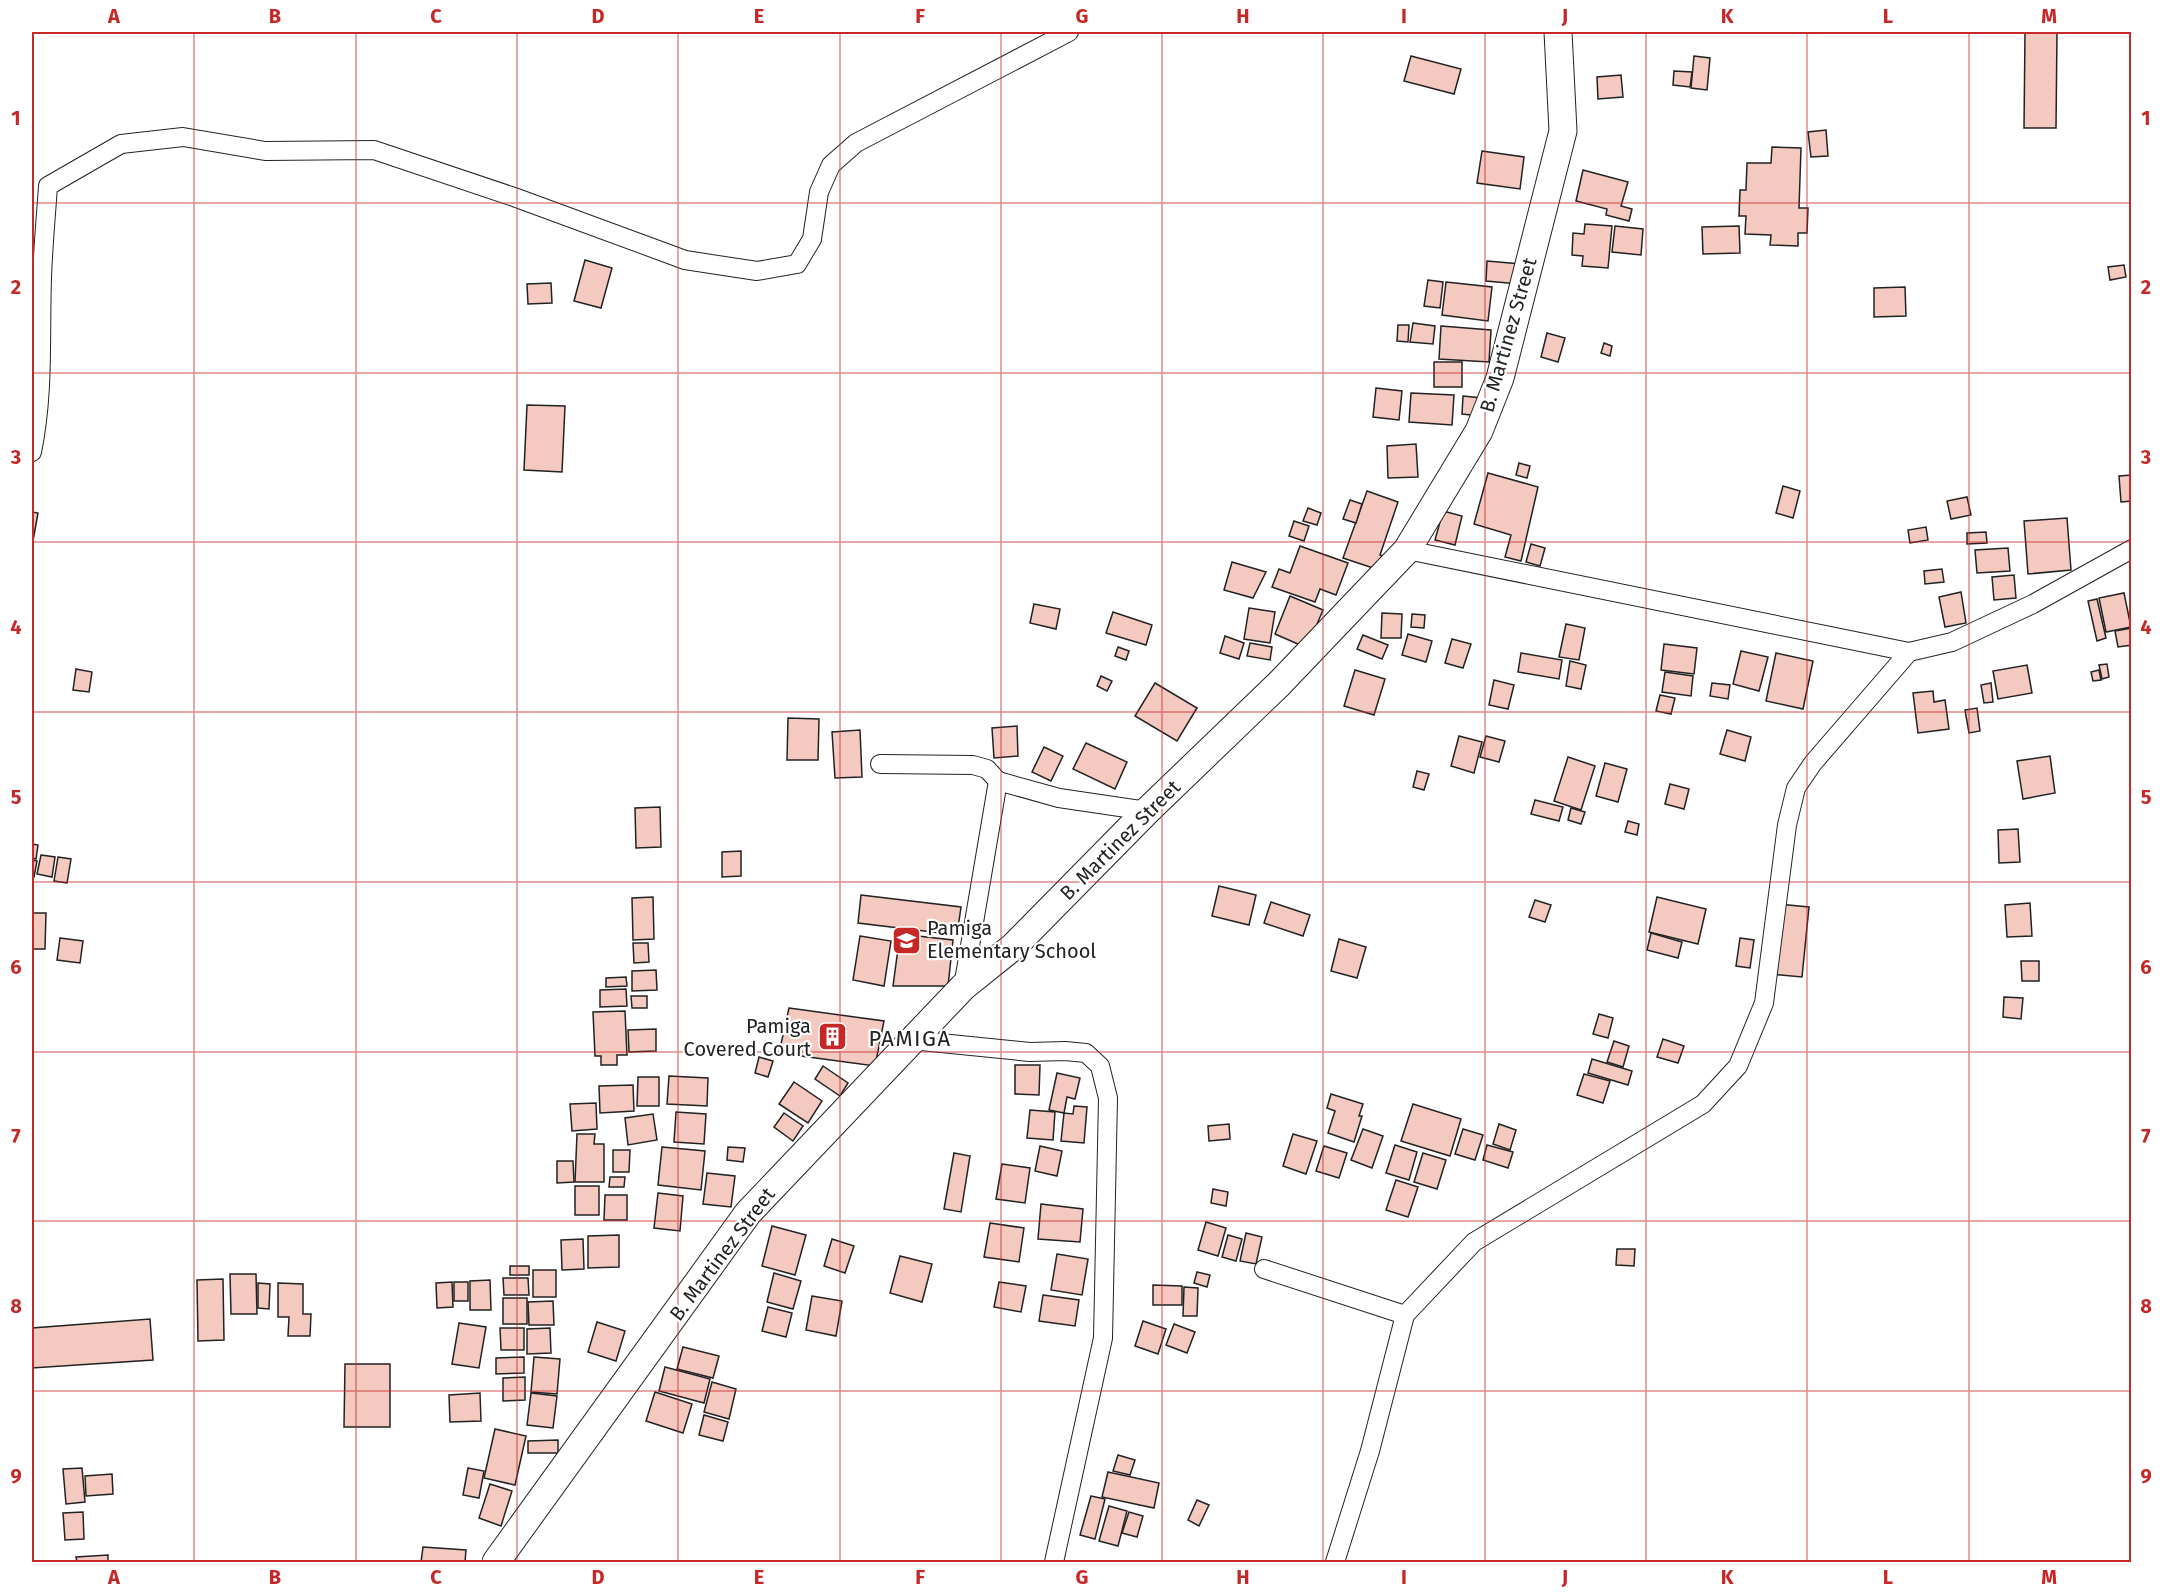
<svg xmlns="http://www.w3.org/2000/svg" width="2163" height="1594" viewBox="0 0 2163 1594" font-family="'Fira Sans',sans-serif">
<rect width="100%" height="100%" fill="#fff"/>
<g fill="#f3c9c0" stroke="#222" stroke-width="1.5">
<polygon points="2025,32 2057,32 2056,128 2024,128"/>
<polygon points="1411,56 1461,69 1454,94 1404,81"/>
<polygon points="1694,56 1710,58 1707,90 1691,88"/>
<polygon points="1674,71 1692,72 1690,87 1673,85"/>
<polygon points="1621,75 1623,97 1598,99 1597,77"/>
<polygon points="1826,130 1828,156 1811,157 1808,132"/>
<polygon points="1772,147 1801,148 1799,208 1808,208 1807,233 1798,233 1798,246 1770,245 1771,235 1745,234 1746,216 1739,216 1740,190 1746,190 1747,163 1771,163"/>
<polygon points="1482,151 1524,157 1520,189 1477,183"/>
<polygon points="1583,170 1628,182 1621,206 1632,209 1629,221 1606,215 1607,209 1576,201"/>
<polygon points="1585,224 1612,226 1608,268 1582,266 1583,256 1572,255 1573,233 1584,234"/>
<polygon points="1615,226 1643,229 1641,255 1612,252"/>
<polygon points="1739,226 1740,253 1703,254 1702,227"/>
<polygon points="585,260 612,268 601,308 574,301"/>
<polygon points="1487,261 1521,264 1519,284 1486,281"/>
<polygon points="2124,265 2126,277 2110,280 2108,267"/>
<polygon points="1428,280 1443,282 1440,308 1424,306"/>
<polygon points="1446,282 1492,287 1488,321 1442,315"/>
<polygon points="551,283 552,303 528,304 527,284"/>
<polygon points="1905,287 1906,316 1874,317 1874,288"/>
<polygon points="1413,323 1435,326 1433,344 1410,342"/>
<polygon points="1398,325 1409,325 1408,342 1397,341"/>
<polygon points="1441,326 1491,330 1489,362 1439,359"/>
<polygon points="1547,333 1565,338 1558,362 1541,357"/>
<polygon points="1604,343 1612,346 1610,356 1601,353"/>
<rect x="1434" y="362" width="28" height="25"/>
<polygon points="1376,388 1402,391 1399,420 1373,417"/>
<polygon points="1411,393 1454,395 1452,425 1409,422"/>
<polygon points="1463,396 1482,398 1480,416 1462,414"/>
<polygon points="527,405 565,406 562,472 524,470"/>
<polygon points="1416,444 1418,477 1388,478 1387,446"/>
<polygon points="1519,463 1530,466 1527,478 1516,475"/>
<polygon points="1488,473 1538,487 1521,561 1505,557 1511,535 1474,524"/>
<polygon points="2132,475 2132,501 2121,502 2119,476"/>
<polygon points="1783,486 1800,491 1793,518 1776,513"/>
<polygon points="1367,491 1398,502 1380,555 1390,558 1385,572 1343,558"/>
<polygon points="1967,497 1971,515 1951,519 1947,501"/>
<polygon points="1350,500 1362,504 1356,523 1343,519"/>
<polygon points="1308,508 1321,513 1317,525 1303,521"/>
<polygon points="1443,511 1462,516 1455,545 1435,540"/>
<polygon points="32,512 38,513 33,541 32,541"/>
<polygon points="2067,518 2071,570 2028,574 2024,521"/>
<polygon points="1294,521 1309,526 1304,541 1289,536"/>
<polygon points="1926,527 1928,540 1910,543 1908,530"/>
<polygon points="1986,532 1987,543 1967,544 1967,533"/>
<polygon points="1531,544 1545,548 1540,566 1526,562"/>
<polygon points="1300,546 1348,563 1336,595 1320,589 1315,602 1272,587 1279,569 1290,573"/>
<polygon points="2008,548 2010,571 1977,573 1975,550"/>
<polygon points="1232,562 1266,572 1253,598 1224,590"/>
<polygon points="1942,569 1944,582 1925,584 1924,571"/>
<polygon points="2014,575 2016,598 1994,600 1992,577"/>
<polygon points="1961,592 1966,623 1945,627 1939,597"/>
<polygon points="2124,593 2131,627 2106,632 2099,598"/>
<polygon points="1290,596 1323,610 1307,648 1275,634"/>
<polygon points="2097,599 2106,638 2097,641 2088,601"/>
<polygon points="1034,604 1060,609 1056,629 1030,623"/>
<polygon points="1249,608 1275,612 1270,643 1244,639"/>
<polygon points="1113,612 1152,625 1146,645 1106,633"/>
<polygon points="1382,613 1402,614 1401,638 1381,638"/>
<polygon points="1412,614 1425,615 1424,628 1411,627"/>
<polygon points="1566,624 1585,628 1579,660 1559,657"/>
<polygon points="2132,628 2132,645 2118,647 2115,631"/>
<polygon points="1408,634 1432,641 1426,662 1402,655"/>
<polygon points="1363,635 1388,645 1382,659 1357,649"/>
<polygon points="1225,636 1244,643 1239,659 1220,653"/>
<polygon points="1452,639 1471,644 1463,668 1445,663"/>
<polygon points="1250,643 1272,647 1270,660 1247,656"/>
<polygon points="1664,644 1697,648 1694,674 1661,670"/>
<polygon points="1118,647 1129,651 1126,660 1115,656"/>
<polygon points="1741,651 1768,657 1759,691 1733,684"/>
<polygon points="1521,653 1562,660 1559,679 1518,672"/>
<polygon points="1776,653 1813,661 1803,709 1766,701"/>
<polygon points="1570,661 1586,665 1581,689 1566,686"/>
<polygon points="2107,664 2109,677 2102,679 2099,665"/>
<polygon points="2027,665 2032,693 1998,699 1993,671"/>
<polygon points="76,669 92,672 89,692 73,690"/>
<polygon points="1355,670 1385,679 1374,715 1344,706"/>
<polygon points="2099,670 2101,680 2093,681 2091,672"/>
<polygon points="1665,672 1693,676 1691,696 1662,692"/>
<polygon points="1101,676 1112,681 1107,691 1097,686"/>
<polygon points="1494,680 1514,685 1508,709 1489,705"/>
<polygon points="1155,683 1197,708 1177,741 1135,716"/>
<polygon points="1712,683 1730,685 1728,699 1710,696"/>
<polygon points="1991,683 1993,702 1984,703 1981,685"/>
<polygon points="1933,691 1934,702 1945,700 1949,729 1918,733 1913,693"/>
<polygon points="1660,695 1675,698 1671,714 1656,711"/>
<polygon points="1977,708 1980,731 1969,733 1965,710"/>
<polygon points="788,718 819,719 818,760 787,760"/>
<polygon points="1017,726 1018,756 994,758 992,728"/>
<polygon points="860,730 862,777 835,778 832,732"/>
<polygon points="1727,730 1751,737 1745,761 1720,754"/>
<polygon points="1459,736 1482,742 1474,773 1451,766"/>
<polygon points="1486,736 1505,741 1499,762 1480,757"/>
<polygon points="1086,743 1127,762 1115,789 1073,769"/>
<polygon points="1044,747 1063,756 1051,781 1032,772"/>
<polygon points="2050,756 2055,793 2023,799 2017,761"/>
<polygon points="1568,757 1595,766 1581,810 1554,801"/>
<polygon points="1605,763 1627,769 1618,802 1596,796"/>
<polygon points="1417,771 1429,774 1424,790 1413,787"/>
<polygon points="1670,784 1689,789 1684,809 1665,804"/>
<polygon points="1535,800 1563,807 1559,821 1531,814"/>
<polygon points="660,807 661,847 636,848 635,808"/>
<polygon points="1571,808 1585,812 1581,824 1568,820"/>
<polygon points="1628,821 1639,824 1637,835 1625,832"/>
<polygon points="2018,829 2020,862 1999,863 1998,830"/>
<polygon points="32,844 38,845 36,859 32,858"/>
<polygon points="741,851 741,876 722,877 722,852"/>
<polygon points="41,855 55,857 52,877 37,874"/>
<polygon points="58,857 71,859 67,883 54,881"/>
<polygon points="32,860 37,861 34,877 32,876"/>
<polygon points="1219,886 1256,895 1249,925 1212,916"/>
<polygon points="861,895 961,907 957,935 858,923"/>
<polygon points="653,897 654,939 633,940 632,898"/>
<polygon points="1657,897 1706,909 1698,944 1649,932"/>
<polygon points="1535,900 1551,905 1545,922 1529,917"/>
<polygon points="1271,902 1310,915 1303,936 1264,923"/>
<polygon points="2030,903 2032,936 2007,937 2005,905"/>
<polygon points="1777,904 1809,907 1802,977 1770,974"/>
<polygon points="32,913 46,913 45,949 32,949"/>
<polygon points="1651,933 1682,942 1678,958 1647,950"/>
<polygon points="900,934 953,940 948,986 893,986"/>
<polygon points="860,936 891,941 884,986 853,980"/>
<polygon points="60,938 83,941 80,963 57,960"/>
<polygon points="1740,938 1754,940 1750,968 1736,966"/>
<polygon points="1339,939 1366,947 1357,978 1331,971"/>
<polygon points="633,943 648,943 649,962 634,963"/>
<polygon points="2021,961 2039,961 2039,981 2022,981"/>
<polygon points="656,970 657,990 632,991 632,971"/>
<polygon points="626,977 627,986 606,987 606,978"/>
<polygon points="626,989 627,1006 600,1007 600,990"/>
<polygon points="631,996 647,996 647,1008 632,1008"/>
<polygon points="2004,997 2023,998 2021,1019 2003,1017"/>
<polygon points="789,1008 884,1021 875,1066 779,1053"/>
<polygon points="625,1011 627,1055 617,1055 617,1065 601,1065 601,1056 595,1056 593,1012"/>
<polygon points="1599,1014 1613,1018 1608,1038 1593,1034"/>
<polygon points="656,1029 656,1051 629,1052 628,1030"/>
<polygon points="1663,1039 1684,1046 1678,1063 1657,1057"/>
<polygon points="1614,1041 1629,1046 1623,1067 1607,1062"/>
<polygon points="759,1057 773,1061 768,1077 755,1073"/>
<polygon points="1592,1059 1632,1071 1628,1085 1588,1073"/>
<polygon points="1015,1065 1040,1065 1039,1095 1015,1094"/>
<polygon points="823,1066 848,1083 840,1096 815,1079"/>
<polygon points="1057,1073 1080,1078 1075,1099 1067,1097 1064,1113 1049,1110"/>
<polygon points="1584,1074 1610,1081 1603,1103 1577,1095"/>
<polygon points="669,1076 708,1078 707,1106 667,1104"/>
<polygon points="638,1077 659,1077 659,1106 637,1106"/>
<polygon points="794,1082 822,1101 808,1123 779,1104"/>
<polygon points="633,1085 634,1111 600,1113 599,1086"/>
<polygon points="1331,1094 1363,1104 1359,1116 1362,1116 1354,1142 1328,1133 1335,1111 1327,1108"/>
<polygon points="596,1103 597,1129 572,1131 570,1104"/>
<polygon points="1413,1104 1461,1119 1450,1156 1401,1141"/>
<polygon points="1074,1106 1087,1107 1084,1143 1061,1141 1064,1113 1073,1114"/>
<polygon points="1030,1110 1055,1112 1053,1140 1027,1138"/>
<polygon points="676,1112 706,1114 704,1144 674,1142"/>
<polygon points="784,1113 803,1126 793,1141 774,1127"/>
<polygon points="653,1114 657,1140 628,1145 625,1118"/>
<polygon points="1229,1124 1230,1139 1209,1141 1208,1126"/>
<polygon points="1499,1124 1516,1130 1510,1150 1493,1144"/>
<polygon points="1363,1129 1383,1136 1372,1168 1351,1160"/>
<polygon points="1463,1129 1483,1135 1475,1160 1455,1154"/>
<polygon points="577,1134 595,1134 594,1144 604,1144 604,1182 575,1182"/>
<polygon points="1293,1134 1317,1141 1306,1174 1283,1166"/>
<polygon points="1395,1145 1417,1152 1409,1180 1386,1173"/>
<polygon points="1487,1145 1513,1152 1508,1168 1483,1160"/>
<polygon points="1040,1146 1062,1151 1057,1176 1035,1171"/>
<polygon points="1324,1146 1347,1153 1339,1178 1316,1171"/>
<polygon points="662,1147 705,1151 701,1190 658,1185"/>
<polygon points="728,1147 745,1148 743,1162 727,1160"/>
<polygon points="613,1150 630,1150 629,1172 613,1172"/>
<polygon points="954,1153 970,1156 961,1212 944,1209"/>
<polygon points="1423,1153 1446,1160 1437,1189 1414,1182"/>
<polygon points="557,1161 573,1161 574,1182 557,1183"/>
<polygon points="1002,1164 1030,1168 1025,1203 996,1199"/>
<polygon points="707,1173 735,1176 731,1207 703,1204"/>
<polygon points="610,1177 625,1177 624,1187 609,1187"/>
<polygon points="1396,1180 1418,1187 1408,1217 1386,1210"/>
<rect x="575" y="1186" width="24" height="29"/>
<polygon points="1213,1189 1228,1192 1226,1206 1211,1203"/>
<polygon points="658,1193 683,1196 680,1231 654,1228"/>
<polygon points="605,1195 627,1195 627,1220 604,1220"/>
<polygon points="1041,1204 1083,1209 1080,1242 1038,1239"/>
<polygon points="1206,1222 1226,1228 1218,1256 1198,1250"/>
<polygon points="990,1223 1024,1228 1019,1262 984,1257"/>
<polygon points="772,1226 806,1235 795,1275 762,1266"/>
<polygon points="1246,1233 1262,1237 1256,1264 1240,1261"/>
<polygon points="619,1235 619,1267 588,1268 588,1236"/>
<polygon points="1228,1235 1242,1239 1236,1261 1222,1257"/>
<polygon points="583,1239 584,1269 562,1270 561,1240"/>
<polygon points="832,1239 854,1246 845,1273 824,1266"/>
<polygon points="1617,1249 1635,1249 1634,1266 1616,1265"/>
<polygon points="1057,1254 1088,1259 1082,1295 1051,1290"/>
<polygon points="900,1256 932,1264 922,1302 890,1293"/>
<rect x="510" y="1266" width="19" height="9"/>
<rect x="533" y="1270" width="23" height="27"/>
<polygon points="1197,1272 1210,1275 1207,1287 1194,1283"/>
<polygon points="774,1273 801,1281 793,1309 767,1302"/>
<polygon points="230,1274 256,1274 257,1314 231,1314"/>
<polygon points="503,1278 528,1278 529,1295 504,1295"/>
<polygon points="223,1279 224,1340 198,1341 197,1280"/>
<polygon points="490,1280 491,1310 470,1310 470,1281"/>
<polygon points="452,1282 453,1307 437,1308 436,1283"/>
<rect x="454" y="1282" width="14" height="19"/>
<polygon points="999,1282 1026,1286 1021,1312 994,1307"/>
<polygon points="258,1283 270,1284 269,1309 258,1308"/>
<polygon points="278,1283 303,1284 303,1314 311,1314 310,1336 288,1336 289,1317 278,1317"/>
<polygon points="1153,1285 1182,1286 1182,1305 1153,1305"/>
<polygon points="1184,1287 1198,1288 1197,1316 1183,1316"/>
<polygon points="1043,1295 1079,1300 1075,1326 1039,1321"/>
<polygon points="812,1296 842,1301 836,1336 806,1330"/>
<rect x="503" y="1298" width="24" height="26"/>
<polygon points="553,1301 554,1325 529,1325 528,1302"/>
<polygon points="768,1307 792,1313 786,1337 762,1331"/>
<polygon points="150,1319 153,1360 32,1368 32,1328"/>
<polygon points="1143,1321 1166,1329 1158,1354 1135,1346"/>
<polygon points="597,1322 625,1331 616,1361 588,1352"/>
<polygon points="459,1323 486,1327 479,1368 452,1364"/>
<polygon points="1174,1324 1195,1332 1187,1353 1166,1345"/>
<polygon points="500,1328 524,1328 524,1350 501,1350"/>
<polygon points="550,1328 551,1353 527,1354 527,1329"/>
<polygon points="683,1347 719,1356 713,1378 677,1369"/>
<polygon points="524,1357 524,1373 496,1374 496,1358"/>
<polygon points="534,1357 560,1359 557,1394 531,1392"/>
<polygon points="345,1364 390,1364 390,1427 344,1427"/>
<polygon points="665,1367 710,1379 704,1403 659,1391"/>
<polygon points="525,1377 525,1400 503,1401 503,1378"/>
<polygon points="712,1382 736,1389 729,1419 704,1412"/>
<polygon points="655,1392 692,1404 683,1433 646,1421"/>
<polygon points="480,1393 481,1421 450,1422 449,1395"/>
<polygon points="531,1393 557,1396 553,1428 527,1425"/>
<polygon points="704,1415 728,1422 723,1441 699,1435"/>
<polygon points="495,1429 526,1436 515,1485 484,1478"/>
<polygon points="558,1440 558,1453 528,1453 528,1441"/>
<polygon points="1118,1455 1135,1460 1130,1475 1113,1471"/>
<polygon points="82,1468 85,1502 66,1504 63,1469"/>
<polygon points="468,1468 484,1471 479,1498 463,1495"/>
<polygon points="1108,1472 1159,1483 1154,1508 1102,1497"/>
<polygon points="112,1474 113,1494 86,1496 85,1476"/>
<polygon points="490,1484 512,1491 501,1526 479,1518"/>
<polygon points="1091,1496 1105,1499 1095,1539 1080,1535"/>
<polygon points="1197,1500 1209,1505 1199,1526 1188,1520"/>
<polygon points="1109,1506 1127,1511 1118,1546 1099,1541"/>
<polygon points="83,1512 84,1539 65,1540 63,1513"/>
<polygon points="1129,1512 1143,1516 1137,1537 1122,1533"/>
<polygon points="423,1547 466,1550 465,1562 421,1562"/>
<polygon points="108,1555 108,1562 77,1562 76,1557"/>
</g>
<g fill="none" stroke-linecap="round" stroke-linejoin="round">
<defs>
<g id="street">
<path d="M32 452C44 394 40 337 42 278 43 247 46 216 48 186L121 144 183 137 265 151 374 150 514 197 685 260 757 271 797 264 812 239 819 192 831 165 856 143 1069 32"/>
<polyline points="1407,550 1909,652 1952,642 2033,604 2132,549"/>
<polyline points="880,764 973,765 987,769 998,781"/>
<polyline points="963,987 998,781 1059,798 1147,811"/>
<polyline points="911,1040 1030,1052 1065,1051 1086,1053 1100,1066 1108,1098 1103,1338 1054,1562"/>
<polyline points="1264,1269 1405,1315"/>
<polyline points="1335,1562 1370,1451 1405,1315 1474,1242 1703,1104 1738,1066 1764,1003 1787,825 1796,788 1813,763 1909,652"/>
</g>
<polyline id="secondary" points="496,1562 748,1213 963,987 1014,946 1147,811 1279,684 1407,550 1479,431 1500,378 1563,131 1558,32"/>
</defs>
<use href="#street" stroke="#222" stroke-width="20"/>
<use href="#secondary" stroke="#222" stroke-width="29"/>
<use href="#street" stroke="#fff" stroke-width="18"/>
<use href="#secondary" stroke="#fff" stroke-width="27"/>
</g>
<path fill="none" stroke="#c62828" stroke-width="1.5" stroke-opacity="0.55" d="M194 32V1562M356 32V1562M517 32V1562M678 32V1562M840 32V1562M1001 32V1562M1162 32V1562M1323 32V1562M1485 32V1562M1646 32V1562M1807 32V1562M1969 32V1562M32 203H2132M32 373H2132M32 542H2132M32 712H2132M32 882H2132M32 1052H2132M32 1221H2132M32 1391H2132"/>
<defs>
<symbol id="school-square" viewBox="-11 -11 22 22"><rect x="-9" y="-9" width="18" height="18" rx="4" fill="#c62828" stroke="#fff"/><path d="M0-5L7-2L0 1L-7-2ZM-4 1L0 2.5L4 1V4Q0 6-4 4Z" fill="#fff"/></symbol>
<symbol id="building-square" viewBox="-11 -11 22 22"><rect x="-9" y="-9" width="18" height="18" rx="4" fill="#c62828" stroke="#fff"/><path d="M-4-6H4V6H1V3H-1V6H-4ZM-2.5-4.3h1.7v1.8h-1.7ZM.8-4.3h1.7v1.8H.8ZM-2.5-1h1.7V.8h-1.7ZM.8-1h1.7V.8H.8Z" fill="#fff"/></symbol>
</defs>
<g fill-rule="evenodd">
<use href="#school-square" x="890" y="924" width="33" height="33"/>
<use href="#building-square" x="816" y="1020" width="33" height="33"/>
</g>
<g text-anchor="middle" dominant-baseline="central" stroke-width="4.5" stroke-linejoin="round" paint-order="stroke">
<g font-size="20" fill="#222" stroke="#fff">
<text transform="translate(1508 335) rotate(-74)">B. Martinez Street</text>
<text transform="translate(1120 840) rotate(-45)">B. Martinez Street</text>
<text transform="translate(722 1254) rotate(-53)">B. Martinez Street</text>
</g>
<g font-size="20" fill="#222" stroke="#fff" text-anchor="start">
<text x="927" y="928">Pamiga<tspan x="927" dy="23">Elementary School</tspan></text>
<text x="811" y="1026" text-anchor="end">Pamiga<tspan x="811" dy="23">Covered Court</tspan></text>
</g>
<g font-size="22" letter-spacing="1.5" fill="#222" stroke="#fff">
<text x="910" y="1038">PAMIGA</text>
</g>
</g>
<rect width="2163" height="1594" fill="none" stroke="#ffffff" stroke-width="66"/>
<rect x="33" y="33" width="2097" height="1528" fill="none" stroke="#c62828" stroke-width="2"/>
<g font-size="20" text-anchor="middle" font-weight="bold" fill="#c62828">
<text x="114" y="23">A</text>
<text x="275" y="23">B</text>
<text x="436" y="23">C</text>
<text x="598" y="23">D</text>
<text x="759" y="23">E</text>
<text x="920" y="23">F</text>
<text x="1082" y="23">G</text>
<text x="1243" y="23">H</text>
<text x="1404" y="23">I</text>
<text x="1565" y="23">J</text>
<text x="1727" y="23">K</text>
<text x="1888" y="23">L</text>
<text x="2049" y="23">M</text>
<text x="16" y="125">1</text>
<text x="2146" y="125">1</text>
<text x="16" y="294">2</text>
<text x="2146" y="294">2</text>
<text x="16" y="464">3</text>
<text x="2146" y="464">3</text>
<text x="16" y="634">4</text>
<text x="2146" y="634">4</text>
<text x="16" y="804">5</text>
<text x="2146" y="804">5</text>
<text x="16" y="974">6</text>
<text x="2146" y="974">6</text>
<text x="16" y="1143">7</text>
<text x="2146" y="1143">7</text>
<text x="16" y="1313">8</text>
<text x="2146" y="1313">8</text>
<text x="16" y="1483">9</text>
<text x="2146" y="1483">9</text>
<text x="114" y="1584">A</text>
<text x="275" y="1584">B</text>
<text x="436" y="1584">C</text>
<text x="598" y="1584">D</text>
<text x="759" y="1584">E</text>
<text x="920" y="1584">F</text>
<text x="1082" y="1584">G</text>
<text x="1243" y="1584">H</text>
<text x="1404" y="1584">I</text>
<text x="1565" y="1584">J</text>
<text x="1727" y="1584">K</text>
<text x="1888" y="1584">L</text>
<text x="2049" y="1584">M</text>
</g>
</svg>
